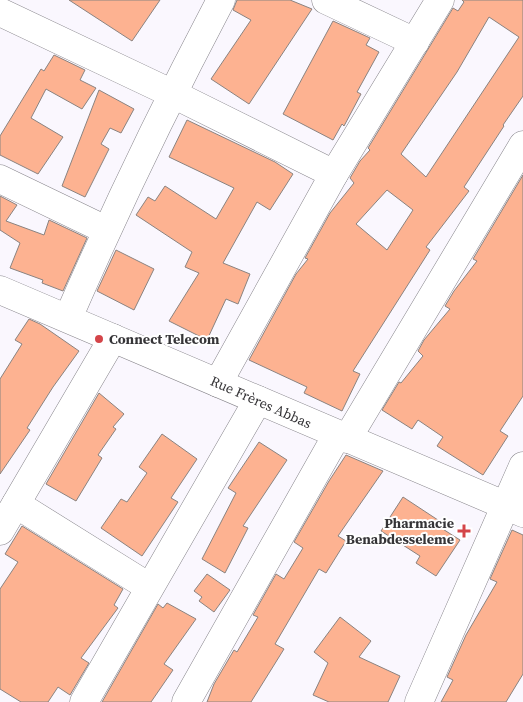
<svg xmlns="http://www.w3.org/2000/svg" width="523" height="702" viewBox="0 0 523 702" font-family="'Source Serif 4',serif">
<rect width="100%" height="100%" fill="#faf7fe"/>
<g fill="#fdb291" stroke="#8a8380" fill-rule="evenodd">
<polygon points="69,0 160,0 132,41"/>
<polygon points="237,0 290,0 312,9 249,104 211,79 251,20 233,10"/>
<path d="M462 0H523V96L503 125 504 126 464 187 469 191 426 247 430 250 353 371 360 374 342 411 304 393 307 387 249 360 296 274 308 259 305 258 330 213 354 183 350 178 360 161 370 150 368 148 453 8 458 11 464 2ZM489 17 519 37 426 177 401 154 457 72ZM387 190 413 210 387 250 356 224Z"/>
<polygon points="333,21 370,38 366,45 379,52 357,92 361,94 344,126 342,124 333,140 283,114"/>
<polygon points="54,55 85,70 80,80 96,88 82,109 46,89 31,118 63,137 38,174 0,155 0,136 41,69 44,71"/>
<polygon points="99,90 134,109 121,133 110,128 101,144 109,149 85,197 62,186"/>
<polygon points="187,120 275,162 293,174 270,210 257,202 223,263 250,274 238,304 226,299 207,340 169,321 199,273 185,267 192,252 136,215 148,197 155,201 165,186 216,219 234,188 169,157"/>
<polygon points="523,175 523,396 500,431 508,436 483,475 437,446 443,437 418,420 412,429 382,410 399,382 401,383 423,356 418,351 424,340 450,309 445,306 454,291 477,261 473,259"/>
<polygon points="0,196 17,205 6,221 44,235 49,220 87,238 63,291 42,283 43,280 10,268 20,243 0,230"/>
<polygon points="116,250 154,269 134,310 97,291"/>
<polygon points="29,319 40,324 79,351 53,387 27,428 30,430 0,474 0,379 22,344 15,340"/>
<polygon points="99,393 124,414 113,427 116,429 98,455 102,458 76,501 46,484"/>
<polygon points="162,434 197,459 171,498 178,502 142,556 101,528 121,499 127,502 147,473 139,467"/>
<polygon points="259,442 287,460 243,526 248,528 225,573 202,559 236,493 228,488"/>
<polygon points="346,455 383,471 338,536 346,541 326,573 319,569 275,644 284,649 251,702 207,702 214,684 234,650 237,652 258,617 253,615 276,574 284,579 303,548 294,542 329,481"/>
<polygon points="403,497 441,522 438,526 460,540 436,576 416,563 420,556 381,531"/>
<polygon points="22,526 123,589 114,605 118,608 81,658 89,663 70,695 58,687 48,702 21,702 0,689 0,589 18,562 5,554"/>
<polygon points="512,530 523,535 523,674 506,702 441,702 453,680 447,677 466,635 497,582 490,579"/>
<polygon points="207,574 230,590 214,612 199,601 202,597 194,591"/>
<polygon points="167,603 196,619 164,664 173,670 151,702 102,702 158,604 163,608"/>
<polygon points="340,617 371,641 359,657 400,676 388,702 329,702 313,695 328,663 314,652"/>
</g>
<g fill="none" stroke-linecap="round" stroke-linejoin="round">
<defs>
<g id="minor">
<polyline points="326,0 415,42"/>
<polyline points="0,12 171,93 334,174"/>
<polyline points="0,179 106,230"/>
<polyline points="0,290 523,513"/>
<path d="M68 318C115 210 166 104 221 0"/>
<polyline points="218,383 334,174 440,0"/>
<polyline points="347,439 523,145"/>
<polyline points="16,504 149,587"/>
<polyline points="0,531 113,338"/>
<polyline points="84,702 258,400"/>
<polyline points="186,702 337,435"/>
<polyline points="419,702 523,466"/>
</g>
</defs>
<use href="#minor" stroke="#87858b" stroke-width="29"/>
<use href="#minor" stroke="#fff" stroke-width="28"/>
</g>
<g fill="#d44549" stroke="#fff" stroke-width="2">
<circle cx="99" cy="339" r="5"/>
<path d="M461.5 523.5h5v5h5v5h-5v5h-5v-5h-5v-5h5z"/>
</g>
<g text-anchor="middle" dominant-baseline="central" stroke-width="4" stroke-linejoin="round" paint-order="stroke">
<g font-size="14" font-weight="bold" fill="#353437" stroke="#fff" text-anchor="start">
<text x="109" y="339">Connect Telecom</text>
<text x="454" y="523" text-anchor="end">Pharmacie<tspan x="454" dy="16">Benabdesseleme</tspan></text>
</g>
<g font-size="14" fill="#353437" stroke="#fff">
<text transform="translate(261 402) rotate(24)">Rue Frères Abbas</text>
</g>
</g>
</svg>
